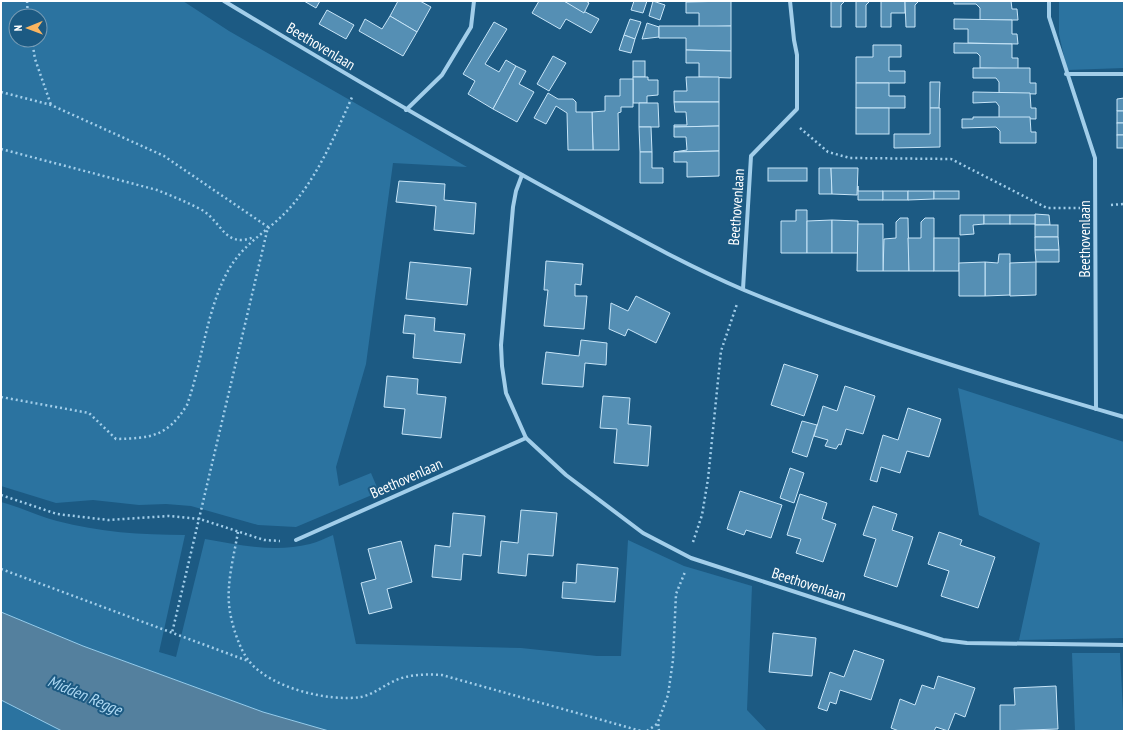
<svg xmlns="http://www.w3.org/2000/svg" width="1125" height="732" viewBox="0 0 1125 732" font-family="'PT Sans Narrow',sans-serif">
<rect width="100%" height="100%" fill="#1c5a83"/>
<g fill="#2b73a0" fill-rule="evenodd">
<path d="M1 1H183L229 31 467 167 393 163 366 364 336 467 339 486 371 473 379 492 296 527 258 525 191 506 166 504 139 505 93 500 56 503 1 486ZM16 16H40V40H16Z"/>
<polygon points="1059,1 1124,1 1124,68 1067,70 1059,34"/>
<polygon points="958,388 1124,442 1124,638 1019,640 1040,543 979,515"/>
<path d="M1 502C20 507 38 516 57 521 99 532 141 535 185 535L159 652 176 657 205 539C240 545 275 553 310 544 318 542 325 538 333 535L356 644 521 648 597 656H621L628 540 684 566 752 586 747 710 767 731H329L263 712 83 646 1 612Z"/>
<polygon points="1120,653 1124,731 1075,731 1072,653"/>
<polygon points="1,700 62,731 1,731"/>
</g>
<polygon fill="#54809e" stroke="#95ccec" points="1,612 83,646 263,712 329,731 62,731 1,700"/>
<g fill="#558fb4" stroke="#c7e5f8">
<polygon points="304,1 320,1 316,8"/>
<polygon points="398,1 420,1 431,7 417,32 390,16"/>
<polygon points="539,1 564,1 599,19 591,33 566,19 560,29 532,13"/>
<polygon points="564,1 586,1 589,3 584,13"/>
<polygon points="634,1 647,1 643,13 631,10"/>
<polygon points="653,1 665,5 660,20 649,16"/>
<polygon points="731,1 731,26 699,27 699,13 686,13 686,2"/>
<polygon points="831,1 848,1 845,1 841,5 841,27 831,27"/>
<polygon points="856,1 870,1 866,5 866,27 856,27"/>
<polygon points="881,1 905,1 905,13 891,13 891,27 881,27"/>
<polygon points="905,1 919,1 915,5 915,27 906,27"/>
<polygon points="954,1 1011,1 1012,9 1017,9 1018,20 980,20 980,8 976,4 954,4"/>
<polygon points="327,10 354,25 346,39 319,24"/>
<polygon points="390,16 417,32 403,56 359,31 365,19 382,29"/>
<polygon points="630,19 641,22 635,39 624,35"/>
<polygon points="954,19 1012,20 1012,34 1017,34 1018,44 968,43 968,29 954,29"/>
<polygon points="494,22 507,29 485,64 499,72 506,60 516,66 493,109 468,94 475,81 463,74"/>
<polygon points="647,23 659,27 659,37 642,39"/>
<polygon points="659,26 731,26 731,51 686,50 686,38 659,38"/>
<polygon points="624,35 635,39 631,53 619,50"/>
<polygon points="954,43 1012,44 1012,58 1018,58 1018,69 980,68 980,56 977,53 954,53"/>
<polygon points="873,45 901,45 901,57 889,57 889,71 905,71 905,83 856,83 856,57 873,57"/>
<polygon points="686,50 731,51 731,78 699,77 699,63 686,63"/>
<polygon points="553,56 566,63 549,91 537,84"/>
<rect x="633" y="61" width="12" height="16"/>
<polygon points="516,66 526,71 519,84 534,92 517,122 493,109"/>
<polygon points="973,68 1030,68 1030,83 1036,83 1036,94 999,93 999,82 996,78 973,78"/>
<polygon points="633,77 648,77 648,80 658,80 658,95 647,96 647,103 633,103"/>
<polygon points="686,77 719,77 719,102 674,102 674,91 687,91"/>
<polygon points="620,79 633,79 633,107 621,107 621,112 618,113 619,150 593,150 592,112 605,111 605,96 620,96"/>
<polygon points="930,82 940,82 939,108 930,108"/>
<polygon points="856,83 889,83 889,96 905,96 905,108 856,108"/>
<polygon points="973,92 1030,93 1031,108 1036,108 1036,119 999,118 999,106 996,102 973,103"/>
<polygon points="548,93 558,99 573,99 576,102 576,112 592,112 593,150 568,150 567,113 556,106 546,124 534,118"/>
<polygon points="1124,98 1124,111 1117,111 1117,99"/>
<polygon points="674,102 719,102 719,126 674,127 674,125 687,125 686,112 675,112"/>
<polygon points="639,103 658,103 659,127 639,127"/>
<rect x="856" y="108" width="33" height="26"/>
<polygon points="930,108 940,108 940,147 894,148 894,134 930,134"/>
<rect x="1117" y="111" width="7" height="12"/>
<polygon points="973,117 1030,117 1031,132 1036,132 1036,143 1000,143 1000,131 996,127 962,128 962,119 973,119"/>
<rect x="1117" y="123" width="7" height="12"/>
<polygon points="719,126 719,151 674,152 687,150 686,137 674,137 674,127"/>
<polygon points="639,127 651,127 652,152 640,152"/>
<rect x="1117" y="135" width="7" height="13"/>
<polygon points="719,151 719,176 687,177 687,162 674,162 674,152"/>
<polygon points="640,152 652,152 652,168 663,168 663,183 640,183"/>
<rect x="768" y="168" width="39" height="13"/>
<polygon points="819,168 831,168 832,194 819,194"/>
<polygon points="831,168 858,168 857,195 832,194"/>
<polygon points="399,181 445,184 444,200 476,203 474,234 434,230 436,206 396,202"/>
<polygon points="858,186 858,191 883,191 883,200 858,200"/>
<rect x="883" y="191" width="25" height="9"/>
<polygon points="908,191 934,191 934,199 908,200"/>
<rect x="934" y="191" width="25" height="8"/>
<polygon points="796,210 807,210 807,253 781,253 781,221 796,221"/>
<polygon points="1035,214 1049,215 1050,225 1035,225"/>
<polygon points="960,215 984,215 984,224 973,225 974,234 960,235"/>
<rect x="984" y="215" width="26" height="9"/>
<rect x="1010" y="215" width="25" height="9"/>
<polygon points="900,218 908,218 909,271 883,271 884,239 896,238 896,222"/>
<polygon points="925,218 934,218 934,271 909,271 908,238 921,238 921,222"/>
<polygon points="832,220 832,253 807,253 807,221"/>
<polygon points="832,220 858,221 858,253 832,253"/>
<polygon points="858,224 883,224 883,271 857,271"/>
<rect x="1035" y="225" width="23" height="12"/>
<polygon points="1035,237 1058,237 1059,250 1035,250"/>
<rect x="934" y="238" width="25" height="33"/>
<polygon points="1035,250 1059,250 1059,262 1036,262"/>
<polygon points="999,254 1010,254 1010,295 985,296 985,262 998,263"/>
<polygon points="546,261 583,264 581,285 575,284 575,296 587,296 584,329 544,326 548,290 544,290"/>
<polygon points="410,262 471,268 467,305 406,299"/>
<polygon points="985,262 985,296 959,296 959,263"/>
<polygon points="1036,262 1036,295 1010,296 1010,263"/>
<polygon points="636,296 670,313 656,343 628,329 625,336 609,329 611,303 628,311"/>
<polygon points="405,315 435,318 434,331 465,334 461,363 413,358 415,334 403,333"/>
<polygon points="581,340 607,343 606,365 585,363 583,387 542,384 546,352 579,356"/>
<polygon points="784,364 818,375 804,416 771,405"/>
<polygon points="387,376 418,379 417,394 446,397 441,438 402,434 405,409 384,407"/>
<polygon points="845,386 875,396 863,434 846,429 841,445 839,444 836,449 825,446 828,440 814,436 823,406 837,411"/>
<polygon points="603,396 630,398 628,424 651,426 648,466 614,463 617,429 600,428"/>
<polygon points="908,408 941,419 929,457 907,451 900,473 881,467 877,482 870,480 883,435 898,440"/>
<polygon points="802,421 817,425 807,457 792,452"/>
<polygon points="790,468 804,473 794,503 780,498"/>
<polygon points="740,491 782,505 771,538 746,530 744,535 727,529"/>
<polygon points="800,494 827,503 822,519 836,524 823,562 796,553 801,539 787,535"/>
<polygon points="873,506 897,514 892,530 913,537 897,587 864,576 876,539 863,535"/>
<polygon points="521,510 557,513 553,556 528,554 526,576 498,573 501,541 518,543"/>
<polygon points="453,513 485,516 481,556 463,554 461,580 432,577 435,545 450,547"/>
<polygon points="939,532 962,540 960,545 995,557 978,608 941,596 949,571 928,564"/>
<polygon points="401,541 412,582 387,589 392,608 369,614 361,583 376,579 368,549"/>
<polygon points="577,564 618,568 615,602 562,598 563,582 576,583"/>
<polygon points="773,633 816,638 812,676 769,672"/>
<polygon points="854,650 884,660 871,700 840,690 836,704 830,702 827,711 818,708 830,672 844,677"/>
<polygon points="938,676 975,688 965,717 955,713 948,731 936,727 934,731 899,731 891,728 900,699 915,705 922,685 934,689"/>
<polygon points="1056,686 1058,729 1000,731 1000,705 1015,705 1014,688"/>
</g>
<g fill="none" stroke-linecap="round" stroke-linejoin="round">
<g stroke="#a2ceea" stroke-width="2.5" stroke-dasharray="2 3" stroke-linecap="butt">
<polyline points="27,1 28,16"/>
<polyline points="32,40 35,59 51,105"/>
<polyline points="1,92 51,105 164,156 268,227 172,633"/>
<polyline points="800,128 828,152 850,158 951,159 1047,208 1080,208"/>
<path d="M1 149 157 190C172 196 187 202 202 210 222 222 225 249 254 237"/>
<polyline points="1111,205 1124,204"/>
<path d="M1 397 89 413 116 439C151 438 167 437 187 405 203 360 206 310 229 269 245 242 267 232 287 211 317 179 335 135 353 95"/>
<polyline points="1,495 57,514 108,520 169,516 200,519 264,540 280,541"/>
<path d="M238 532C234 555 227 581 229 604 230 620 239 649 249 661 270 688 329 702 361 697 374 694 383 686 394 681 409 674 426 674 442 675L641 731"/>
<polyline points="693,542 702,515 708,479 721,351 737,304"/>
<polyline points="1,569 248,661"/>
<polyline points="647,731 657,724"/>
<polyline points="659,731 658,722 668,695 673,660 676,594 685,572"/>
</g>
<g stroke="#a2ceea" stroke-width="4">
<path d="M224 1C337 69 450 136 566 199 625 231 683 264 744 290 868 341 996 380 1124 417"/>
<polyline points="1049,1 1049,17 1095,158 1096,409"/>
<polyline points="1066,74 1124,74"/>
<polyline points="406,110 442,75 471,27 474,1"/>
<polyline points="522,175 516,191 513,207 501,345 502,366 506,393 526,438 566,475 643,533 691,558 943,640 967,643 1124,645"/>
<polyline points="743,289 751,156 797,109 797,55 794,40 790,1"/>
<polyline points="296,540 526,438"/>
</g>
</g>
<g text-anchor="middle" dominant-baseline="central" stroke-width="4" stroke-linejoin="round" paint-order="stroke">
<g font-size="15" fill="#fff" stroke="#1c5a83">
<text transform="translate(321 46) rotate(31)">Beethovenlaan</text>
<text transform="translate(736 207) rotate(-86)">Beethovenlaan</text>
<text transform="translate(1084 239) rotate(-90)">Beethovenlaan</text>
<text transform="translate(406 478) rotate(-24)">Beethovenlaan</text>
<text transform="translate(809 584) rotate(18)">Beethovenlaan</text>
</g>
<g font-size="16" font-style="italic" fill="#add8f2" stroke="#1c5a83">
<text transform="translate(85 695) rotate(23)">Midden Regge</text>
</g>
</g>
<rect width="1125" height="732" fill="none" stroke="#ffffff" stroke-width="4"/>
<g transform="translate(28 28) rotate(269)"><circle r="19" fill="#1c5a83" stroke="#779cb5"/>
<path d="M0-3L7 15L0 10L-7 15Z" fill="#fbb560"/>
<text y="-6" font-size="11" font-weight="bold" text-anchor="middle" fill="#ffffff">N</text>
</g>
</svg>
